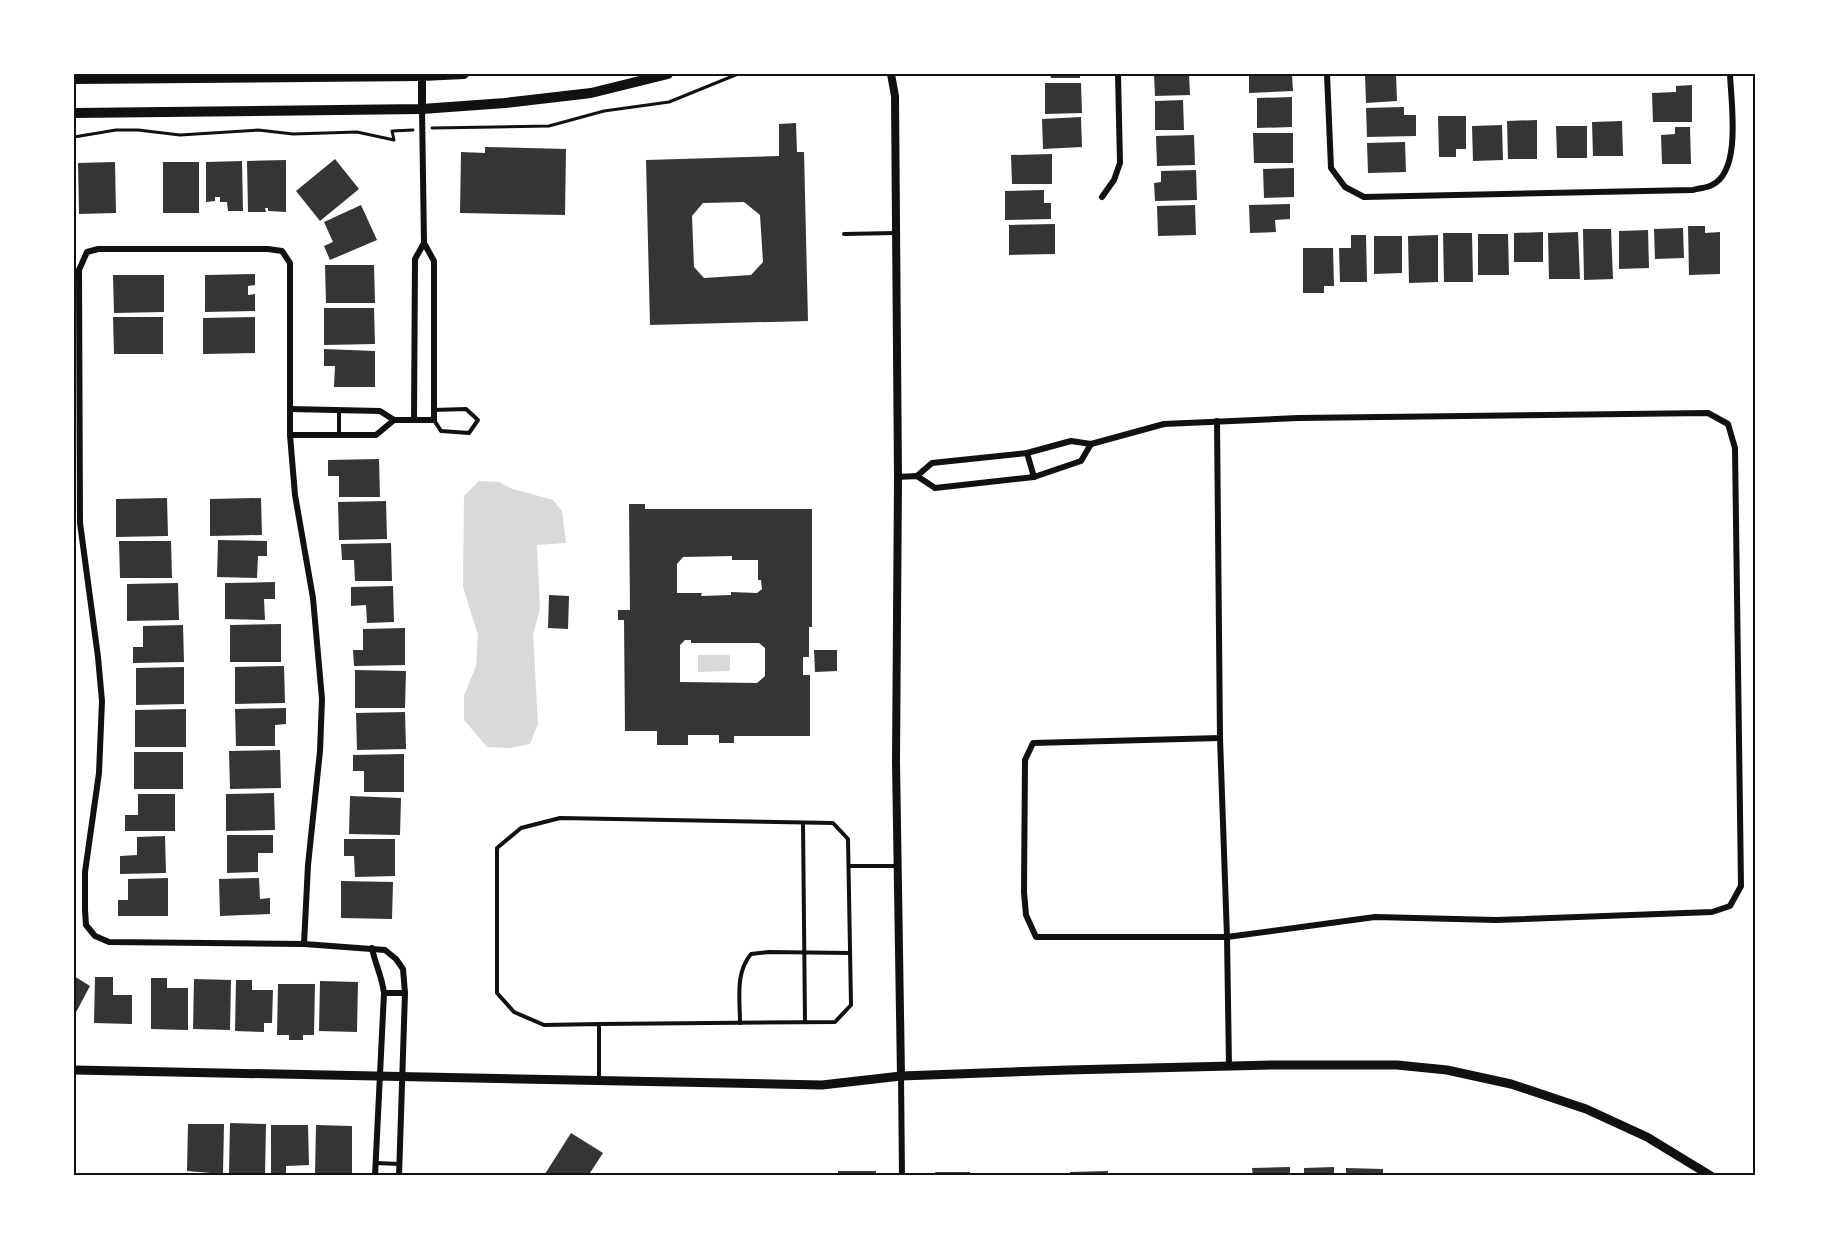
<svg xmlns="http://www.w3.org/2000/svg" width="1829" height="1249" viewBox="0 0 1829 1249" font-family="Karla,sans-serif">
<rect width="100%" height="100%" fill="#fff"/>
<g fill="#d9d9d9">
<polygon points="479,481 499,482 510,488 553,500 562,511 566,543 537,545 540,609 533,634 538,724 530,744 510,748 487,747 464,720 464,696 476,666 478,635 463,587 464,496"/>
<polygon points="698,655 730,655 730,671 698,672"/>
</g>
<g fill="#353535" fill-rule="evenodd">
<polygon points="1050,74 1080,74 1080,78 1051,78"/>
<polygon points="1154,74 1189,74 1190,95 1155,96"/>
<polygon points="1249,74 1292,74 1293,91 1249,93"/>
<polygon points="1365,74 1396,74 1397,101 1366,103"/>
<polygon points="1045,83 1081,83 1082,113 1045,114"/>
<polygon points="1692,85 1692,122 1653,122 1652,93 1676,92 1676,86"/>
<polygon points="1292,97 1292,127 1257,128 1257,98"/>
<polygon points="1183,100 1184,130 1155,130 1155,101"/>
<polygon points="1404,107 1404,115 1416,115 1416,136 1367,137 1366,108"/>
<polygon points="1438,116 1466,116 1466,149 1456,149 1456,157 1439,157"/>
<polygon points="1081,117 1082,147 1043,149 1042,119"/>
<polygon points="1537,120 1537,159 1508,159 1507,121"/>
<polygon points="1622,121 1623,156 1593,156 1592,122"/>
<path d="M796 123 797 152H804L808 321 650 325 646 160 779 156V124ZM744 202 760 215 763 262 751 275 704 278 694 267 692 216 703 203Z"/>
<polygon points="1502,125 1503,160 1473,161 1472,126"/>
<polygon points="1556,126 1587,126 1587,158 1557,158"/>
<polygon points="1675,127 1690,127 1691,164 1662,164 1661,135 1675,134"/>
<polygon points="1253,133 1293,133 1293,163 1254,163"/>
<polygon points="1194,135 1195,165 1157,166 1156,136"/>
<polygon points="1405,142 1406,172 1368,173 1367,143"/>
<polygon points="485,147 566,149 565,215 460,213 461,152 485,153"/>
<polygon points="1052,154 1052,184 1012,184 1011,155"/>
<polygon points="335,159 359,189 320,221 296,191"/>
<polygon points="286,160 286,212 268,211 268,208 265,208 266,212 248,212 247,161"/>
<polygon points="242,161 243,211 228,211 227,202 220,202 220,197 215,197 215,201 206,202 206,162"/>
<polygon points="115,162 116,213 79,214 78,163"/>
<rect x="163" y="162" width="36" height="51"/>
<polygon points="1294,168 1294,197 1264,198 1263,169"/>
<polygon points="1196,170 1197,200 1155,201 1154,183 1161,182 1161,171"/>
<polygon points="1044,190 1044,203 1051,203 1051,219 1005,220 1005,191"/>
<polygon points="1290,204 1290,219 1275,220 1276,232 1250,233 1249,205"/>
<polygon points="361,205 377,240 330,260 324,246 333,242 324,222"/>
<polygon points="1195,205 1196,235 1158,236 1157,206"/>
<polygon points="1055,224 1055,254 1009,255 1009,225"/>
<polygon points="1688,226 1705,226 1705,233 1720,232 1720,274 1689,275"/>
<polygon points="1683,228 1684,258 1655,259 1654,229"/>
<polygon points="1583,229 1611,229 1613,279 1584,280"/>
<polygon points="1648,230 1649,268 1619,269 1619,231"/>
<polygon points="1543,232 1543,262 1514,262 1514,233"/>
<polygon points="1578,232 1580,279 1549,279 1548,233"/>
<polygon points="1443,233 1472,233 1473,282 1444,282"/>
<polygon points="1478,234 1508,234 1509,275 1478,275"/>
<polygon points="1351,235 1366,235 1367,282 1340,282 1339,248 1351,248"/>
<polygon points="1438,235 1438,282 1409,283 1408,236"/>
<polygon points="1374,236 1402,236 1402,273 1374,274"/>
<polygon points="1303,248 1333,248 1334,286 1324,286 1324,293 1303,293"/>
<rect x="1753" y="249" width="3" height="30"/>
<polygon points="325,265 374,265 375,303 326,303"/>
<polygon points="255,274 255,285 248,286 248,295 255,294 255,311 205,312 205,275"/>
<polygon points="113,275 164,275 164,312 114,313"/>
<polygon points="324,308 374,308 375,344 324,345"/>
<polygon points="113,317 163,317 163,354 114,354"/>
<polygon points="255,317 255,353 203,354 203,318"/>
<polygon points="324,349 375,351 375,387 334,387 335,366 324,366"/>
<polygon points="379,459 380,497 339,497 339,476 328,476 328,460"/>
<polygon points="167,498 168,536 116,537 116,499"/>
<polygon points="261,498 262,535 210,536 210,499"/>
<polygon points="386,501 387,539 339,540 338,502"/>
<path d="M629 504H645V509H812V627H809V657H803V675H810V736H734V743H719V735H688V745H657V731H625L624 620H618V610H630ZM732 556V560H758V580H761L762 589 757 593 731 592V595L701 596 702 593H677V564L683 557ZM685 640H691V643H759L765 648V676L757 683 680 682V645Z"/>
<polygon points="218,540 267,541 267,556 258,556 257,578 217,577"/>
<polygon points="119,541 171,541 172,578 120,578"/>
<polygon points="391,543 392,581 355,581 354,560 342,560 341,544"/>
<polygon points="275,582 275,599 264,599 265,620 225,619 225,583"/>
<polygon points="178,583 179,620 127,621 127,584"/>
<polygon points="393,586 394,622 367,623 366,605 351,606 351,587"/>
<polygon points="549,595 569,596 568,629 548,628"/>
<polygon points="281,624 281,662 230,662 230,625"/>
<polygon points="183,625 184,662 133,663 133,647 143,647 143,626"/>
<polygon points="405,628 405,665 354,666 353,650 363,650 363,629"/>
<polygon points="814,650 837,650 837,671 815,672"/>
<polygon points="284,666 285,703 235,704 235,667"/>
<polygon points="184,667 184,704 136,705 136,668"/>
<polygon points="355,670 406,671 405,708 355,708"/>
<polygon points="286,708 286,724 275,725 275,746 236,746 235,709"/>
<polygon points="186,709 186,747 135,747 135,710"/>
<polygon points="405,712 406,749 357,750 356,713"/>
<polygon points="280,750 281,788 230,789 229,751"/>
<rect x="134" y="752" width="49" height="37"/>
<polygon points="404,754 404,792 364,792 364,771 353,771 353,755"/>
<polygon points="274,793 275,830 226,831 226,794"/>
<polygon points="138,794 175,794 175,831 125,831 125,815 138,815"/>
<polygon points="350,796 401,798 400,835 349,834"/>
<polygon points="227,835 273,835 273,853 258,853 258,872 227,873"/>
<polygon points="165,836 166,873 120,874 120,856 137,855 137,837"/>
<polygon points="344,839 395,839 395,876 355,877 354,856 344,856"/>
<polygon points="168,878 168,916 118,916 118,900 128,900 128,879"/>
<polygon points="259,878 260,899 270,898 270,914 220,916 219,879"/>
<polygon points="341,881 393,882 392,919 341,918"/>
<polygon points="74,976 90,986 74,1016"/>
<polygon points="95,977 113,977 113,995 132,995 132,1024 94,1023"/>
<polygon points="151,978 167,978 167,988 188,988 188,1030 151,1029"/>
<polygon points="194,979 231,980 230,1030 193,1029"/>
<polygon points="236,980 252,980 252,990 273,990 272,1023 264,1023 264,1032 235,1031"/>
<polygon points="320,981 358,982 357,1032 319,1031"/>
<polygon points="278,984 315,984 314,1035 303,1035 303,1040 289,1040 289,1035 277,1035"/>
<polygon points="230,1123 266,1124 265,1175 229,1174"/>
<polygon points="188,1124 224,1124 223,1174 187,1171"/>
<polygon points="271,1125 308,1125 309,1165 286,1166 286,1175 271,1176"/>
<polygon points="316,1125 352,1126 352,1176 315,1176"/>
<polygon points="571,1133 603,1153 588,1176 547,1176 545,1174"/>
<polygon points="1290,1167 1290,1176 1253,1176 1252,1168"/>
<polygon points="1334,1167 1334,1176 1304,1176 1304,1168"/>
<polygon points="1346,1168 1383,1169 1383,1176 1346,1176"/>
<rect x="838" y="1171" width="38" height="5"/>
<polygon points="1108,1171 1108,1176 1070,1176 1070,1172"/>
<rect x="935" y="1172" width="35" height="4"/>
</g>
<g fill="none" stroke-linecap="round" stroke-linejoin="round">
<g stroke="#111" stroke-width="3">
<polyline points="432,128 549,126 604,111 669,102 738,74"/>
<polyline points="74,137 116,130 138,130 180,135 258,130 293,134 357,132 394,140 392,131 413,130"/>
</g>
<g stroke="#111" stroke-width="4">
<polyline points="844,234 895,233"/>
<polyline points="434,410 466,409 478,420 469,433 441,431 434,420"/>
<polyline points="339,411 339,434"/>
<polyline points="803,823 805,1022"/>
<polyline points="849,866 896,866"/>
<path d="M740 1023C740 999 735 973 751 954L769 952 850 953"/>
<polyline points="599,1024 544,1025 514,1012 497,993 497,848 521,828 560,818 833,823 848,839 851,1005 835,1022 599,1024 599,1080"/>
<polyline points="376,1163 399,1164"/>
</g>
<g stroke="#111" stroke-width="6">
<path d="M1327 74 1331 168 1345 187 1364 197 1693 190C1699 188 1707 188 1712 185 1742 171 1731 102 1730 74"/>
<polyline points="1102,197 1114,180 1120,163 1118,74"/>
<polyline points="290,409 380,411 394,420 434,420 434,261 424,243"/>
<polyline points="414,420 415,259 424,243 422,109"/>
<polyline points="1217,421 1220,738 1227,937 1229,1066"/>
<polyline points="290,435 376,435 394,420"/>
<polyline points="1027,453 1034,477"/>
<polyline points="917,476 932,463 1027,453 1071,441 1091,444 1164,424 1298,418 1708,413 1728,424 1735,448 1741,886 1730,906 1712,912 1496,920 1375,917 1227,937 1036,937 1026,915 1024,892 1025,760 1033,743 1220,738"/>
<polyline points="898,477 917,476 935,488 1034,477 1081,461 1091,444"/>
<polyline points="304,944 308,865 320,751 322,699 313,598 295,495 290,435 290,263 282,251 268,249 98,249 87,252 79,270 80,523 98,657 102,701 99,773 85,872 85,910 86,925 95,936 109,942 304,944 385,950 396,959 403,969 405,993 399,1176"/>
<path d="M372 948C375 964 382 976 384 993L375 1176"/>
<polyline points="384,993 405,993"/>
<polyline points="901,1076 902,1176"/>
</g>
<g stroke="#111" stroke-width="8">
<polyline points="422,74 422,109"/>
<polyline points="891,74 895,96 898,477 896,762 901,1076"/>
</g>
<polyline stroke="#111" stroke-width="9" points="74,1070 822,1085 901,1076 1068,1070 1275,1065 1397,1065 1447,1070 1511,1084 1586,1109 1647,1137 1711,1176"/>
<g stroke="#111" stroke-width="10">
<polyline points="74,79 422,76 464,74"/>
<polyline points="74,113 422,109 505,103 591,93 668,74"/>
</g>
</g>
<rect width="1829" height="1249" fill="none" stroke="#ffffff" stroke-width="150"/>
<rect x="75" y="75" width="1679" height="1099" fill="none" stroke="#111" stroke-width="2"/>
</svg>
